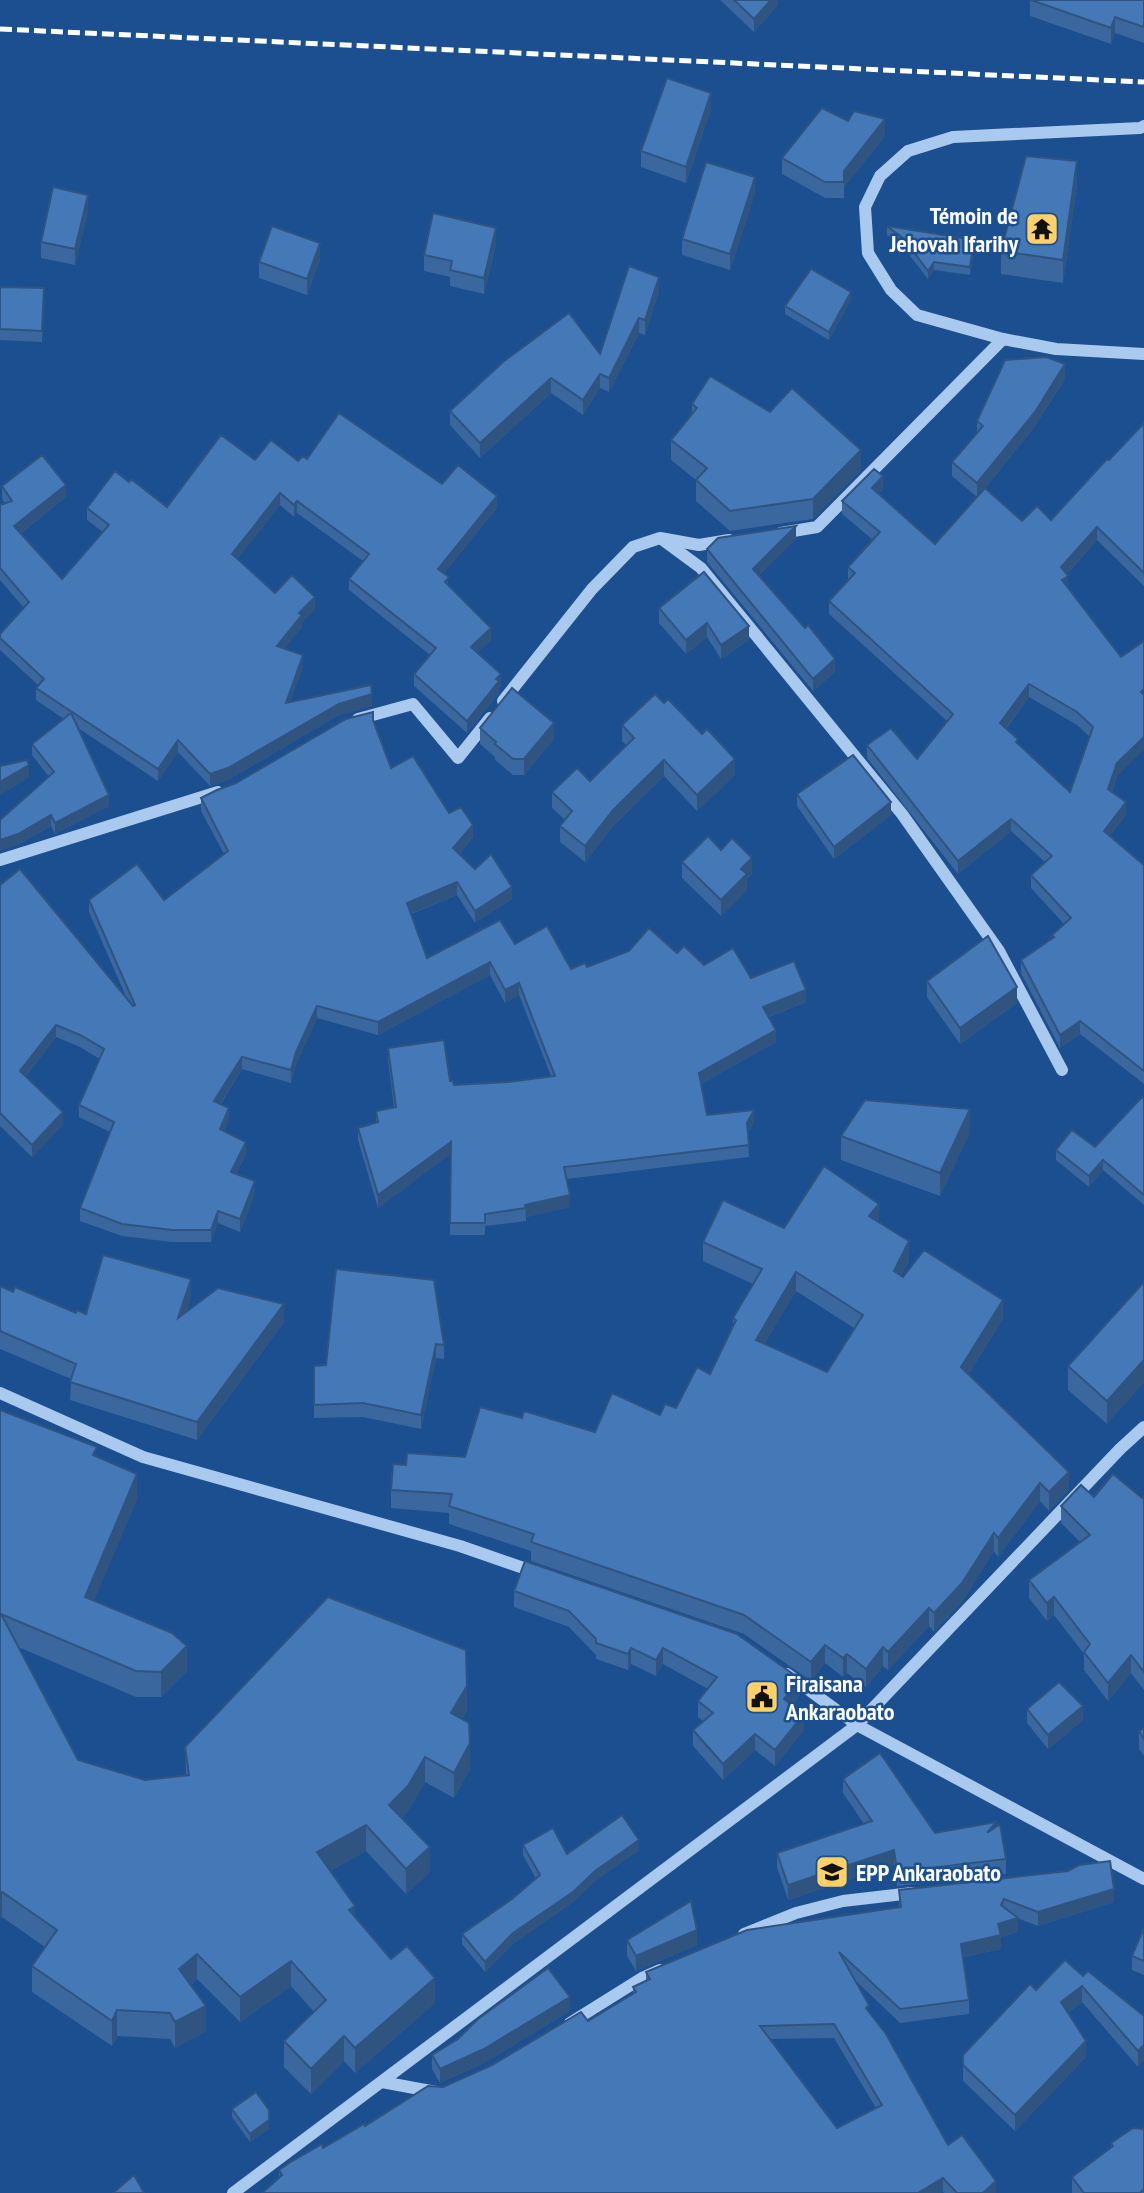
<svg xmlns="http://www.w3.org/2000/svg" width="1144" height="2193" viewBox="0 0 1144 2193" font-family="'PT Sans Narrow',sans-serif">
<rect width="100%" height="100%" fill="#1b4f8f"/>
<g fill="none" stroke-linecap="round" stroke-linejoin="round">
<g stroke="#a9c9ee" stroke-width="12">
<polyline points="1144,126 1140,128 953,137 908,151 880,176 865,207 868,253 891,290 917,315 1003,339 1056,349 1144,354"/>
<polyline points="781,533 817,527 1003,339"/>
<polyline points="663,540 701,568 902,814 999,951 1062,1070"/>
<polyline points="503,701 592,589 633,547 660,538 699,545 729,540"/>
<polyline points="358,719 413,704 458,758 490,718"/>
<polyline points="0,860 218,792"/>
<polyline points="0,1393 143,1457 460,1546 538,1573"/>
<polyline points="787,1674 857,1725 1144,1879"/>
<polyline points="744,1934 796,1913 843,1901 912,1893"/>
<polyline points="570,2023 642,1978 660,1970"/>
<polyline points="382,2082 436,2092"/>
<polyline points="233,2193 857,1725 1120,1449 1144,1427"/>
</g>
<polyline stroke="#fff" stroke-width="5" stroke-dasharray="12 5" stroke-linecap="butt" points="0,29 1144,82"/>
</g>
<g fill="#3a679d" fill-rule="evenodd">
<polygon points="720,0 778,0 778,5 754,32"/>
<polygon points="1030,0 1144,0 1144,43 1115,33 1111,44 1030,16"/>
<polygon points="711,109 686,183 641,167 641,151"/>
<polygon points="848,121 885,136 844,187 844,198 825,198 782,174 782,158"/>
<polygon points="1077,184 1063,283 1001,274 1001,251"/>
<polygon points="755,193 730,270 682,255 682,239"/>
<polygon points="88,211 75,265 41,258 41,242"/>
<polygon points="887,226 974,249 970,275 934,270 928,279 904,248 887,235"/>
<polygon points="496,244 484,294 450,286 450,277 424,271 424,255"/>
<polygon points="320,259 307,295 259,278 259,262"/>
<polygon points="0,287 44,288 42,342 0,340"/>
<polygon points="659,291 645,335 639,333 609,392 600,388 583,415 551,393 480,458 450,425 450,411 600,354"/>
<polygon points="851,300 829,340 785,314 785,306"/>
<path d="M1065 379 1035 426 982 492 1022 521 1051 520 1144 423V586L1097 540 1067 574 1068 588 1117 776 1112 792 1126 815 1110 836 1144 865V1084L1080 1034 1060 1048 1021 973V960L1052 939V935L1064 924 1031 888V875L1045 862 1011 831 958 874 867 758V745L917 759 947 721 829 614V601L848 580V567L873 540 842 514V501L883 489 879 494 935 544 977 497 952 476V462L977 433V421ZM1029 697 1077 725 1090 737 1070 792 1018 744 1006 729Z"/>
<polygon points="692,404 861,470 813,519 730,531 696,501 696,480 671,460 671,440 692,415"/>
<polygon points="307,459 442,484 497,508 444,573 449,586 491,640 477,653 501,686 499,688 499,693 467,733 414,686 414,674 430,655 349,590 349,579 363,561 297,513 294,517 280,505 237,559 275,593 315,609 302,622 302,627 284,648 303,667 290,702 372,706 339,715 228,780 210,786 178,752 158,781 78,728 109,806 55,834 51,826 18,845 49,777 32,755 32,744 64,719 36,700 36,688 38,685 0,650 0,634 24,608 0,580 0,505 5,504 2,498 2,486 66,497 21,533 62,579 103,532 87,520 87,508 129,482 167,507 255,460 298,461"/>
<polygon points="796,539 759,575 805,628 835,672 813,691 707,562 707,549"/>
<polygon points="704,572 749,640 721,659 707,637 686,654 659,623 659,608"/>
<polygon points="373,720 391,768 449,813 473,837 459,854 475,869 512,899 475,923 457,895 411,914 427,958 515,944 571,969 677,953 704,965 751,978 806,1002 769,1017 776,1042 701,1084 707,1115 754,1122 748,1133 749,1157 567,1179 570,1207 526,1217 526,1221 485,1226 485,1235 450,1235 450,1154 378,1208 358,1140 358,1128 376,1122 376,1111 394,1107 388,1060 388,1048 450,1081 454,1085 508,1082 551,1076 519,995 505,1003 490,975 378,1035 317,1018 296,1064 291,1083 242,1069 221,1104 229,1120 224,1131 246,1154 236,1174 255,1193 240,1232 218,1223 211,1242 172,1242 122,1236 80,1221 80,1208 110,1132 79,1117 79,1105 100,1059 80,1047 56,1037 26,1076 63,1125 32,1157 0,1126 0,885 127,999 89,912 89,900 164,900 224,854 201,811 201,798"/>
<polygon points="622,725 735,775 697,811 664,776 613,826 585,862 560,842 560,826 565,820 552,808 552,792 590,781 626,745 622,741"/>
<polygon points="480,728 554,739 524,775 513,775 495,760 495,757 480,744"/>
<polygon points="797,794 891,815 834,859 797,806"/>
<polygon points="721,850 752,874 747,879 747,890 721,916 682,878 682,862"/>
<polygon points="927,981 1017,1003 960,1044 927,997"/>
<polygon points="1144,1099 1144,1205 1103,1170 1089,1187 1056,1160 1056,1150 1095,1147"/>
<polygon points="970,1132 940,1196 841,1160 841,1136"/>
<path d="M879 1222 909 1260 901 1276 1003 1319 968 1375 1069 1490 1049 1511 1040 1501 998 1557 994 1551 962 1602 934 1632 929 1626 888 1670 883 1666 866 1687 847 1673 843 1677 825 1663 811 1681 744 1634 531 1561V1551L449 1524V1513L391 1508V1490L406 1465 465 1457 522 1418 595 1432 660 1415 676 1408 710 1374 733 1327V1318L753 1284 703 1261V1242L784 1228ZM796 1291 854 1328 827 1372 764 1344Z"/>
<polygon points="336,1269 444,1345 444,1359 436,1358 421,1429 363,1417 314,1418 314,1366 326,1365"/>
<polygon points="1144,1282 1107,1424 1068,1390 1068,1366"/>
<polygon points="0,1286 76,1313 86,1314 191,1297 186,1312 284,1322 197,1440 70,1400 71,1379 0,1349"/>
<polygon points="0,1410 97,1456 137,1499 94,1600 187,1671 161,1697 136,1697 18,1647 78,1760 145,1780 186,1775 185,1747 467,1711 462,1719 470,1769 454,1798 425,1782 408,1811 401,1818 430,1872 406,1894 366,1851 330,1871 355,1917 391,1959 435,2003 355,2073 344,2061 311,2094 284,2067 284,2041 314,2012 291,1986 240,2022 197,1979 191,1985 206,2031 175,2048 170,2039 117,2036 112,2046 32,1992 32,1966 45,1947 2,1917 0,1919"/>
<polygon points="1144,1496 1144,1690 1131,1673 1108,1701 1084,1670 1084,1654 1054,1615 1047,1621 1029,1598 1029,1580 1080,1542 1061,1523 1061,1506 1094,1497 1142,1498"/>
<polygon points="525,1561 800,1695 792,1705 804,1730 775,1766 755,1750 723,1780 693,1746 693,1730 703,1721 698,1717 698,1701 708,1689 663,1664 656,1676 631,1664 628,1670 596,1659 596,1655 569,1627 514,1607 514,1591"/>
<polygon points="1027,1709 1083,1720 1048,1749 1027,1723"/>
<polygon points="1144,1728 1144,1756 1139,1749 1139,1731"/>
<polygon points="843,1779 935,1833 996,1827 1006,1859 1006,1874 897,1886 894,1865 788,1900 777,1867 777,1853 864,1824 843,1793"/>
<polygon points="523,1845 567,1854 639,1850 595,1881 573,1902 513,1944 485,1972 462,1944 462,1934 512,1899 536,1879 523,1855"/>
<path d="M899 1890 1114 1902 1038 1926 1017 1918 1018 1932 1001 1937V1949L963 1957 969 2000V2014L900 2023 856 1981 869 2012 948 2145 996 2193H944L943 2192 279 2178V2170L365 2126 443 2087 588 2021 633 1994V1987L646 1981V1972L899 1907ZM834 2038 876 2108 837 2128 770 2039Z"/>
<polygon points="1144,1928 1144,1975 1132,1970 1132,1956"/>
<polygon points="627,1940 697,1945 636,1971 627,1956"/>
<polygon points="1083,1976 1144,2016 1138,2067 1082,2002 1068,2013 1086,2057 1015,2131 963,2081 963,2055 1036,1990"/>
<polygon points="570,2011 484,2063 440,2083 432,2069 432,2055"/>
<polygon points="232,2109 269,2129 250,2142 232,2117"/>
<polygon points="1111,2143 1144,2193 1072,2193 1072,2177 1111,2147"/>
</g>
<g fill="#305480">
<polygon points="771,0 778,0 778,5 754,32 754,19"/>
<polygon points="1115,17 1115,33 1111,44 1111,28"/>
<polygon points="711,93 711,109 686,183 686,167"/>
<polygon points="885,119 885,136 844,187 844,198 844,171"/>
<polygon points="1077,161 1077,184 1063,283 1063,260"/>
<polygon points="755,177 755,193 730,270 730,254"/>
<polygon points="88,195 88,211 75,265 75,249"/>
<polygon points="496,228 496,244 484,294 484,278"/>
<polygon points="974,240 974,249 970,275 970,267"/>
<polygon points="320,243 320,259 307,295 307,279"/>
<polygon points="934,262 934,270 928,279 928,271"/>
<polygon points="659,277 659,291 645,335 645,320"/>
<polygon points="851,292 851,300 829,340 829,332"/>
<polygon points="639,318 639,333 609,392 609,378"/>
<polygon points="1065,364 1065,379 1035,426 977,498 977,483"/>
<polygon points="600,374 600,388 583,415 583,400"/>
<polygon points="551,378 551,393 480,458 480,443"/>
<polygon points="861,450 861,470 813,519 813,499"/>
<polygon points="883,476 883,489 872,501 872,488"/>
<polygon points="66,485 66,497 14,538 14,526"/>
<polygon points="280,493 280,505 232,566 232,554"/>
<polygon points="497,496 497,508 438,581 438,569"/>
<polygon points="297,501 297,513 294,517 294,505"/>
<polygon points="796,526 796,539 753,581 753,569"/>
<polygon points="1097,527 1097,540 1061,580 1061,567"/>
<polygon points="1068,576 1068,589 1062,580"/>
<polygon points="315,597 315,609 302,622 302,627 277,658 277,646 299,613"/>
<polygon points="707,623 707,637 686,654 686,640"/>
<polygon points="749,626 749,640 721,659 721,645"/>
<polygon points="491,628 491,640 471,659 471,647"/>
<polygon points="303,655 303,667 286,715 286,703"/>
<polygon points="835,659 835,672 813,691 813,679"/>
<polygon points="501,674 501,686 499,688 499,693 467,733 467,721"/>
<polygon points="1029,684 1029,697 1000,736 1000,723"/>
<polygon points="372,694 372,706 339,715 228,780 210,786 210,774 339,704"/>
<polygon points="554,723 554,739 524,775 524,759"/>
<polygon points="1144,737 1144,750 1117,776 1108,802 1108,789 1117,763"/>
<polygon points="178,740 178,752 158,781 158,769"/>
<polygon points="735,759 735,775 697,811 697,795"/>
<polygon points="664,760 664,776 613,826 585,862 585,846 613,810"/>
<polygon points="29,765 29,778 0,795 0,782"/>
<polygon points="109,795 109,806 55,834 55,823"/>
<polygon points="891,802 891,815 834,859 834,847"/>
<polygon points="1126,802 1126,815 1104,844 1104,831"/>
<polygon points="51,815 51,826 18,845 0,851 0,840"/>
<polygon points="1011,819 1011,831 958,874 958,861"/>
<polygon points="473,825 473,837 453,861 453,848"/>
<polygon points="752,858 752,874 747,879 747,890 721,916 721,900 741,869"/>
<polygon points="457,882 457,895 407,915 407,903"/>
<polygon points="512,887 512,899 475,923 475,911"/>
<polygon points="490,962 490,975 378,1035 378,1022"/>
<polygon points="519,983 519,995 505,1003 505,990"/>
<polygon points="1017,987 1017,1003 960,1044 960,1028"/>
<polygon points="806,990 806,1002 763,1019 763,1007"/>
<polygon points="317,1006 317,1018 296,1064 291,1083 291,1070 296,1052"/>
<polygon points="1080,1021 1080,1034 1060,1048 1060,1035"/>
<polygon points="56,1025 56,1037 20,1083 20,1071"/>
<polygon points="776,1030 776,1042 699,1085 699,1073"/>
<polygon points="242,1057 242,1069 214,1114 214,1101"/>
<polygon points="229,1108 229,1120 220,1142 220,1129"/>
<polygon points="970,1109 970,1132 940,1196 940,1173"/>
<polygon points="754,1110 754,1122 747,1135 747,1123"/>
<polygon points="63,1112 63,1125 32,1157 32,1145"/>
<polygon points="246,1142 246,1154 231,1184 231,1172"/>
<polygon points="451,1142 451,1154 378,1208 378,1195"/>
<polygon points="1103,1160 1103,1170 1089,1187 1089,1176"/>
<polygon points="255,1181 255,1193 240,1232 240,1219"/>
<polygon points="570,1195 570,1207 526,1217 525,1205"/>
<polygon points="879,1204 879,1222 869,1216"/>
<polygon points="218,1211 218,1223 211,1242 211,1230"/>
<polygon points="909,1241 909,1260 894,1290 894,1271"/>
<polygon points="796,1272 796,1291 756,1359 756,1340"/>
<polygon points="191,1279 191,1297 178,1336 178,1318"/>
<polygon points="1003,1300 1003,1319 961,1386 961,1367"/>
<polygon points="284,1304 284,1322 197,1440 197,1422"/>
<polygon points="436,1344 436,1358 421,1429 421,1415"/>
<polygon points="1144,1360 1144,1383 1107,1424 1107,1401"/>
<polygon points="1069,1472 1069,1490 1049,1511 1049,1492"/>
<polygon points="137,1474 137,1499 85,1622 85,1597"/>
<polygon points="1040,1483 1040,1501 998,1557 998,1538"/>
<polygon points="994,1533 994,1551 962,1602 934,1632 934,1613"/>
<polygon points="1054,1597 1054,1615 1047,1621 1047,1603"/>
<polygon points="929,1608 929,1626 888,1670 888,1652"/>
<polygon points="825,1645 825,1663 811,1681 811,1662"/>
<polygon points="187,1646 187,1671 161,1697 161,1672"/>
<polygon points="883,1647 883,1666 866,1687 866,1669"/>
<polygon points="631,1648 631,1664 628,1670 628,1654"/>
<polygon points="663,1648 663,1664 656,1676 656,1660"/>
<polygon points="847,1654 847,1673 843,1677 843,1658"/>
<polygon points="1131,1655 1131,1673 1108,1701 1108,1683"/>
<polygon points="800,1679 800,1695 784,1715 784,1699"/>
<polygon points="467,1686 467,1711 451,1739 451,1713"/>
<polygon points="1083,1706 1083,1720 1048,1749 1048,1735"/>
<polygon points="804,1714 804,1730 775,1766 775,1750"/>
<polygon points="755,1734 755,1750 723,1780 723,1764"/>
<polygon points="470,1743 470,1769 454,1798 454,1773"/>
<polygon points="425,1757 425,1782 408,1811 389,1830 389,1805"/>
<polygon points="366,1825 366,1851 317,1878 317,1852"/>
<polygon points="639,1840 639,1850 595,1881 573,1902 513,1944 485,1972 485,1962 513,1933 595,1871"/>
<polygon points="430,1847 430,1872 406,1894 406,1869"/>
<polygon points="894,1850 894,1865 788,1900 788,1885"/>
<polygon points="1114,1889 1114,1902 1038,1926 1038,1912"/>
<polygon points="2,1892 2,1917 0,1919 0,1893"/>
<polygon points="355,1906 355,1931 349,1910"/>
<polygon points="1018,1918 1018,1932 1001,1937 1001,1949 961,1957 961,1944 998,1924"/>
<polygon points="697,1930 697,1945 636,1971 636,1956"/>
<polygon points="197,1954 197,1979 179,1995 179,1969"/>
<polygon points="291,1961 291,1986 240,2022 240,1997"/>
<polygon points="435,1978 435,2003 355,2073 355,2048"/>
<polygon points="1082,1986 1082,2002 1061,2018 1061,2002"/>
<polygon points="570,1997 570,2011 484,2063 440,2083 440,2069"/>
<polygon points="206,2006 206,2031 175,2048 175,2022"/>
<polygon points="117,2010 117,2036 112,2046 112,2021"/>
<polygon points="344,2036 344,2061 311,2094 311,2069"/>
<polygon points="1086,2041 1086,2057 1015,2131 1015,2115"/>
<polygon points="1144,2045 1144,2061 1138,2067 1138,2051"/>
<polygon points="269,2120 269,2129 250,2142 250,2134"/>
<polygon points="943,2178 943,2192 941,2193 918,2193"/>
<polygon points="996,2181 996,2193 983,2193"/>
</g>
<g fill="#4478b7" stroke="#305480" stroke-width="2" fill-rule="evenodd">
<polygon points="734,0 771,0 754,19"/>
<polygon points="1031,0 1144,0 1144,27 1115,17 1111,28"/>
<polygon points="667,78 711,93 686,167 641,151"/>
<polygon points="822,108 848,121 854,111 885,119 844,171 844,182 825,182 782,158"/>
<polygon points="1026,156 1077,161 1063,260 1001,251"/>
<polygon points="706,162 755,177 730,254 682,239"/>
<polygon points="53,187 88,195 75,249 41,242"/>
<polygon points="433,213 496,228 484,278 450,270 452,261 424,255"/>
<polygon points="272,226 320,243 307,279 259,262"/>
<polygon points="887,226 974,240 970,267 934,262 928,271 904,239"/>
<polygon points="629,266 659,277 645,320 639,318 609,378 600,374 583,400 551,378 480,443 450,411 503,362 569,313 600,354"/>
<polygon points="811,269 851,292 829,332 785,306"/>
<polygon points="0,287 44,288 42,331 0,329"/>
<polygon points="1046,357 1065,364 1035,412 977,483 952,462 983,426 977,421 1005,360"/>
<polygon points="710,376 770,412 792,388 861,450 813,499 730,511 696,480 707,468 671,440 697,408 692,404"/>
<polygon points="339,413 442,484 458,465 497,496 438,569 449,577 445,582 491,628 471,647 501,674 496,679 499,681 467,721 414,674 436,648 349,579 369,554 297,501 294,505 280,493 232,554 275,593 292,575 315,597 299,613 302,615 277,646 303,655 286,703 371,685 372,694 339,704 228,768 210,774 178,740 158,769 36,688 44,679 0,638 0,634 29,602 0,568 0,505 12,501 2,486 42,455 66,485 14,526 62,579 109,525 87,508 115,471 129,482 131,479 167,507 221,435 255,460 271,440 298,461 303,456 307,459"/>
<path d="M1144 423V573L1097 527 1061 567 1068 576 1062 580 1121 657 1144 641V689L1141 692 1144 695V737L1117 763 1108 789 1126 802 1104 831 1144 865V1071L1080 1021 1060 1035 1021 960 1054 937 1052 935 1071 918 1031 875 1052 856 1011 819 958 861 867 745 891 728 917 759 953 714 829 601 855 573 848 567 880 532 842 501 874 469 883 476 872 488 935 544 985 488 1022 521 1037 506 1051 520 1107 459 1109 460ZM1029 684 1077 712 1093 727 1070 792 1016 742 1018 739 1000 723Z"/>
<polygon points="796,526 753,569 805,628 808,625 835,659 813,679 707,549 718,538"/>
<polygon points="704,572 749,626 721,645 707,623 686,640 659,608"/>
<polygon points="512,688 554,723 524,759 513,759 495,744 496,742 480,728"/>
<polygon points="655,694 664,703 668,699 702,734 707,729 735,759 697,795 664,760 613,810 585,846 560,826 572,811 552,792 577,768 590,781 634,738 622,725"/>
<polygon points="373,712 373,720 391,768 413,756 449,813 461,807 473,825 453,848 475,869 491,854 512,887 475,911 457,882 407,903 427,958 500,920 515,944 547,926 571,969 585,963 587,967 629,951 649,928 677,953 684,946 704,965 733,948 751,978 794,961 806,990 763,1007 776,1030 699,1073 707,1115 754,1110 747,1123 749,1145 564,1167 570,1195 525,1205 526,1208 485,1214 485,1223 450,1223 451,1142 378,1195 358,1128 378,1122 376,1111 396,1107 388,1048 444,1040 450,1081 453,1081 454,1085 508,1082 555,1076 519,983 505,990 490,962 378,1022 317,1006 296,1052 291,1070 242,1057 214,1101 229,1108 220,1129 246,1142 231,1172 255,1181 240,1219 218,1211 211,1230 172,1230 122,1224 80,1208 114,1122 79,1105 104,1049 80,1035 56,1025 20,1071 63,1112 32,1145 0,1113 0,885 20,869 133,1006 135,1005 89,900 137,864 164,900 228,851 201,798 217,790 236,783 346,719"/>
<polygon points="71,713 109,795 55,823 51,815 18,834 0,840 0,820 54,772 32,744"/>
<polygon points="853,755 891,802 834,847 797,794"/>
<polygon points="27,760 29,765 0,782 0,766"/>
<polygon points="708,836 721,850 732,838 752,858 741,869 747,874 721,900 682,862"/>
<polygon points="988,936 1017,987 960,1028 927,981"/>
<polygon points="1142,1097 1144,1099 1144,1195 1103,1160 1089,1176 1056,1150 1072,1130 1095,1147"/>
<polygon points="865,1100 970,1109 940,1173 841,1136"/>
<path d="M824 1166 879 1204 869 1216 909 1241 894 1271 903 1277 924 1250 1003 1300 961 1367 1069 1472 1049 1492 1040 1483 998 1538 994 1533 962 1583 934 1613 929 1608 888 1652 883 1647 866 1669 847 1654 843 1658 825 1645 811 1662 744 1615 531 1542 534 1534 449 1506 452 1494 391 1490 393 1464 406 1465 407 1453 465 1457 480 1407 522 1418 524 1411 595 1432 612 1393 660 1415 665 1404 676 1408 697 1367 710 1374 736 1320 733 1318 762 1269 703 1242 723 1200 784 1228ZM796 1272 863 1315 827 1372 756 1340Z"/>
<polygon points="103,1255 191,1279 178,1318 218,1288 284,1304 197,1422 70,1382 76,1364 0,1331 0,1286 13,1292 15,1287 76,1313 77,1310 86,1314"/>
<polygon points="336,1269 434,1280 444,1345 436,1344 421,1415 363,1403 314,1405 314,1366 326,1365"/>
<polygon points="1144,1282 1144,1360 1107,1401 1068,1366"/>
<polygon points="0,1410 97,1447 93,1455 137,1474 85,1597 172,1633 187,1646 161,1672 136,1671 1,1614 78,1760 145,1780 189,1775 185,1747 328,1597 466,1650 467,1686 451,1713 469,1723 470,1743 454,1773 425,1757 408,1786 389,1805 430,1847 406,1869 366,1825 317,1852 355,1906 349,1910 391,1959 407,1946 435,1978 355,2048 344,2036 311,2069 284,2041 326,2000 291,1961 240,1997 197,1954 179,1969 206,2006 175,2022 170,2013 117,2010 112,2021 32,1966 57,1930 2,1892 0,1893"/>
<polygon points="1113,1474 1142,1498 1144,1496 1144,1672 1131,1655 1108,1683 1084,1652 1090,1644 1054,1597 1047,1603 1029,1580 1090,1535 1061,1506 1081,1485 1094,1497"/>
<polygon points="525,1561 737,1634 800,1679 784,1699 804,1714 775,1750 755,1734 723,1764 693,1730 713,1713 698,1701 717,1677 663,1648 656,1660 631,1648 628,1654 596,1643 596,1639 569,1611 514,1591"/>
<polygon points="1059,1682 1083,1706 1048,1735 1027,1709"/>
<polygon points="1144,1728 1144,1739 1139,1731"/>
<polygon points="880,1753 935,1833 996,1822 987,1833 1000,1824 1006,1859 897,1872 894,1850 788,1885 777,1853 872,1821 843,1779"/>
<polygon points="622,1815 639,1840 595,1871 573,1892 513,1933 485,1962 462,1934 512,1899 540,1875 523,1845 553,1828 567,1854"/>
<path d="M1110 1861 1114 1889 1038 1912 1004 1899 1001 1905 1018 1918 998 1924 1001 1935 961 1944 969 2000 900 2009 839 1952 869 2005 866 2008 886 2034 948 2145 962 2135 996 2181 983 2193H957L943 2178 918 2193H262L282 2175 279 2170 289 2163 322 2144 323 2148 364 2124 365 2126 428 2086 443 2087 492 2065 581 2012 588 2021 636 1992 633 1987 650 1979 646 1972 747 1930 901 1907 899 1890 1068 1871 1079 1865ZM834 2024 882 2105 837 2128 760 2026Z"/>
<polygon points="691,1901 697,1930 636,1956 627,1940"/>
<polygon points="1144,1928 1144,1961 1132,1956"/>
<polygon points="1065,1960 1083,1976 1088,1971 1144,2016 1144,2045 1138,2051 1082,1986 1061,2002 1086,2041 1015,2115 963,2065 963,2055 1030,1984 1036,1990"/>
<polygon points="548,1968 570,1997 484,2049 440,2069 432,2055 458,2039 478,2019"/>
<polygon points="256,2092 269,2110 269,2120 250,2134 232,2109"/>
<polygon points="1133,2128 1144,2129 1144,2189 1140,2193 1084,2193 1072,2177 1113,2146 1111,2143"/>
<polygon points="134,2175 144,2193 113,2193"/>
</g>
<defs>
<symbol id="temple-square" viewBox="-11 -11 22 22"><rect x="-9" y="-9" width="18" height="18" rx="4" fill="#ffd166" stroke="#1b4f8f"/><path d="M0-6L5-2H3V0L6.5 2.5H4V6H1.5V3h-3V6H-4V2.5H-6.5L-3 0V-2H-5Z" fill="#111"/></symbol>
<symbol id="civic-square" viewBox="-11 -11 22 22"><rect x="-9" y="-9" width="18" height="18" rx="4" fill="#ffd166" stroke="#1b4f8f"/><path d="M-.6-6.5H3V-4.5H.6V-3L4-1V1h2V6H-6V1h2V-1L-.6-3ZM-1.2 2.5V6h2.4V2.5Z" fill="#111"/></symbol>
<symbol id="school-square" viewBox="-11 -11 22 22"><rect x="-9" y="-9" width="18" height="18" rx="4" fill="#ffd166" stroke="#1b4f8f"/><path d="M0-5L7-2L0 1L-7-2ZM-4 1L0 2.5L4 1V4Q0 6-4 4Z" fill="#111"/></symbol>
</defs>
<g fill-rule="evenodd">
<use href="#temple-square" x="1023" y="210" width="38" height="38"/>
<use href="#civic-square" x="743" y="1678" width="38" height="38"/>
<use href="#school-square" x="813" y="1853" width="38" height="38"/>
</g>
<g text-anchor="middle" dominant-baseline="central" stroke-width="5" stroke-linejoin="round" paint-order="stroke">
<g font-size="24" font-weight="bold" fill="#fff" stroke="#1b4f8f" text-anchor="start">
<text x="1018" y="215" text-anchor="end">Témoin de<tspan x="1018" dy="28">Jehovah Ifarihy</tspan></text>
<text x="786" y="1683">Firaisana<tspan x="786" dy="28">Ankaraobato</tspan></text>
<text x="856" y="1872">EPP Ankaraobato</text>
</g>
</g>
</svg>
